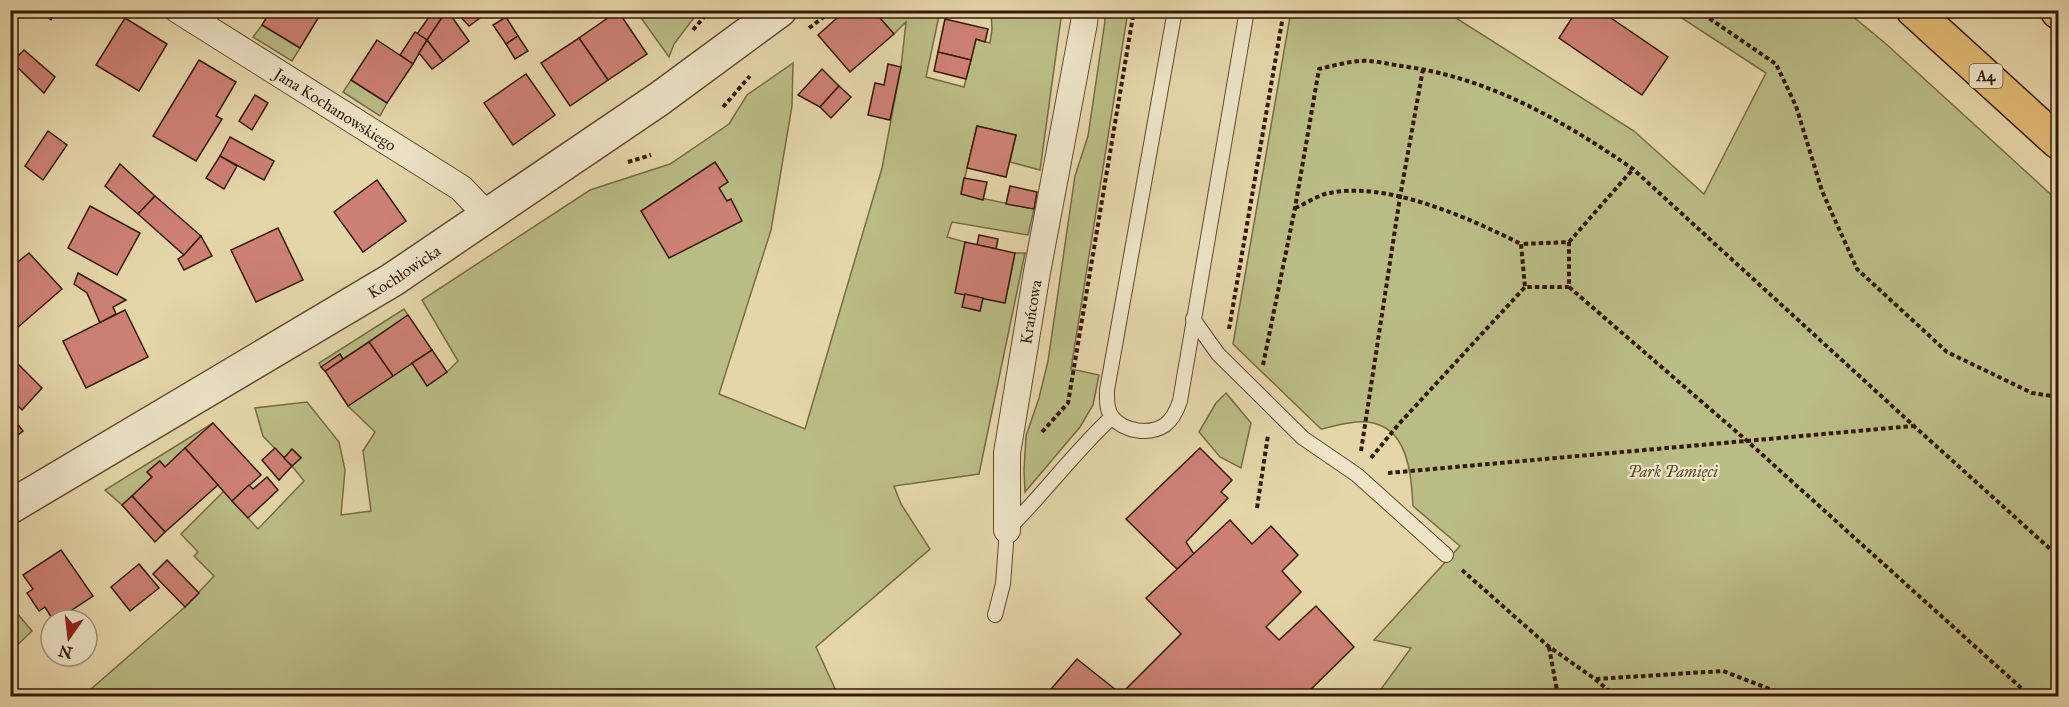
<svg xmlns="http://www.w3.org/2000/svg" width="2069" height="707" viewBox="0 0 2069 707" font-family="'IM FELL Great Primer',serif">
<rect width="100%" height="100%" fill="#e5d6aa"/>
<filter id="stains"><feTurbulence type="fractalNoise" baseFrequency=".00333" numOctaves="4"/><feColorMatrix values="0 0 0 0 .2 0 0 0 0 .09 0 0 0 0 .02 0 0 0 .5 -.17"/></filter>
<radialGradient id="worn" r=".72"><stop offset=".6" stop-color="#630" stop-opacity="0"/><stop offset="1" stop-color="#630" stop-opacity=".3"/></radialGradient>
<g fill="#babc85" stroke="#786a46" stroke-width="1.5">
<polygon points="636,11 699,11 674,44 669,57"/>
<polygon points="873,11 940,11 926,77 964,87 976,39 990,43 992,29 991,11 1062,11 1040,170 1010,162 1016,135 977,126 961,194 1034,209 1028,235 952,222 947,237 965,242 965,294 963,307 980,311 983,298 1005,302 1015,253 1025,253 979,474 894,486 901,504 930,549 816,647 836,691 833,696 83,696 185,607 214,576 194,556 198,552 181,534 224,491 258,529 304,481 292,466 301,457 292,449 284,458 263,436 255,408 307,402 339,442 345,470 341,515 371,511 363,451 375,432 348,406 412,363 427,386 447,372 458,361 422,300 590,190 670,164 729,124 747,95 793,63 792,106 771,230 719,394 805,429 882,168 901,67 906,22 894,34"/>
<polygon points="1104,11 1128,11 1071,369 1099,375 1093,405 1080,427 1025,492 1024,470 1026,436 1039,398 1048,361 1075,176 1088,136 1105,21"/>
<path d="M1291 11H1445L1634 131 1704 194 1766 73 1671 11H1846L1885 43 2058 201V696H1376L1411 648 1374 640 1460 546 1413 506C1411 473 1408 426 1367 422 1353 420 1335 426 1321 429L1233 344Z"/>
<polygon points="262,25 300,48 292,61 253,37"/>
<polygon points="351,80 387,103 380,116 343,92"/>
<polygon points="404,309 408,315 343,359 340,354 321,367 319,363"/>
<polygon points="1226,393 1251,423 1241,468 1220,457 1199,432 1216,403"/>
<polygon points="213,423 165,467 159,461 147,472 152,477 122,505 105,490"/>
<polygon points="11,606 32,631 11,651"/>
</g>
<g fill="#cd8175" stroke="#361906" stroke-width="1.5">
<polygon points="37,10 57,10 51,20"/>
<polygon points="271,10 323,10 300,48 262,25"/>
<polygon points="434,10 447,10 427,40 417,34"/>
<polygon points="447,10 469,41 443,61 427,40"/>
<polygon points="454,10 481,10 484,15 469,26"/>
<polygon points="846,10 873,10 894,34 850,72 818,35"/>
<polygon points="1577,10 1599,10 1668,57 1642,95 1559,38"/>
<polygon points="618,11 647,54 608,80 579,38"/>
<polygon points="506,17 518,36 506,44 493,25"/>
<polygon points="125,18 167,44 139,91 96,65"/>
<polygon points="945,19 988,29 985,42 976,39 971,60 938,52"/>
<polygon points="415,32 427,40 413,64 400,55"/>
<polygon points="518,36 528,51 515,59 506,44"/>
<polygon points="579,38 608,80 570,106 541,63"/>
<polygon points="377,40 413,64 387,103 351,80"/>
<polygon points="427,40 443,61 432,69 419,53"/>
<polygon points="24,50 55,77 44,93 12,62"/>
<polygon points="938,52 971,60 966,79 934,71"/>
<polygon points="199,60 236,82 216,116 222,119 196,161 153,136"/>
<polygon points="888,64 901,67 890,120 868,115 875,83 884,85"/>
<polygon points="822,69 839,86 820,107 798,95"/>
<polygon points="526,74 555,115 513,145 484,103"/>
<polygon points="839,86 851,97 831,118 820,107"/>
<polygon points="255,95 268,103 252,130 239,121"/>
<polygon points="977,126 1016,135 1006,177 967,168"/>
<polygon points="48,131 67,145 43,180 25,166"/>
<polygon points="230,137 274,161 264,180 220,156"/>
<polygon points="220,156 237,166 224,189 206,178"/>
<polygon points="715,162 728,182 719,188 727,201 731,199 742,221 669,258 641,211"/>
<polygon points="120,164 155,196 138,214 105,186"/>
<polygon points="964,178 987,182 983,200 961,194"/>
<polygon points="377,180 406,221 363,252 334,212"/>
<polygon points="1010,186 1037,192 1034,209 1006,204"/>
<polygon points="155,196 201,236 184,255 138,214"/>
<polygon points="90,206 140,233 117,275 68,248"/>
<polygon points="278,228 303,280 256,302 231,250"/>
<polygon points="979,235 998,239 996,249 977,245"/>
<polygon points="201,236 212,256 184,270 178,259 184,255"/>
<polygon points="965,242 1015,253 1005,303 955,293"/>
<polygon points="29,253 62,289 17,328 10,320 10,268"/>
<polygon points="78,273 126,300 113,307 116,314 100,323 87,293 74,284"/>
<polygon points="965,294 983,298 980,311 962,307"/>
<polygon points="125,310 148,357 86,388 63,341"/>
<polygon points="408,315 432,350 393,376 369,342"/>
<polygon points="369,342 393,376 348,406 325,371"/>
<polygon points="432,350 447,372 427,386 412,363"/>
<polygon points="340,354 343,359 325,371 321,367"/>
<polygon points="10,356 42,388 22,410 10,398"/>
<polygon points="10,414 23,431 10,441"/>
<polygon points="213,423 261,475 232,501 185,448"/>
<polygon points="185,448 218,485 165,532 132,496 152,477 147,472 160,461 165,467"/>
<polygon points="275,448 292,466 279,480 262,460"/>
<polygon points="1200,448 1232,480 1221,492 1228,498 1186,542 1194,554 1177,569 1126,519"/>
<polygon points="292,449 301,458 292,466 284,458"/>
<polygon points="267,477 278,490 248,518 232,501 249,485 253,489"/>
<polygon points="132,496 165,532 155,542 122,505"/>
<polygon points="1230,520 1252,544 1271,526 1298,555 1282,571 1301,592 1266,627 1279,640 1316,606 1354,647 1304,696 1119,696 1181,634 1146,598"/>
<polygon points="61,550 93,596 57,620 53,620 45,607 39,611 27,593 33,589 23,575"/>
<polygon points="167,560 199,593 185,607 153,574"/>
<polygon points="139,564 159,588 130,611 111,587"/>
<polygon points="1077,659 1121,694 1119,696 1045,696"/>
</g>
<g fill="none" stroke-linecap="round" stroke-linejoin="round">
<defs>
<g id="service">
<path d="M1175 10 1107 390C1107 399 1106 411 1113 418 1125 432 1150 435 1165 425 1173 419 1177 410 1180 401L1247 10"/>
<polyline points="1193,319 1218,354 1303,438 1357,475 1446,555"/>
<path d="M995 615 1003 584 1007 530C1044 494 1074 452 1112 417"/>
</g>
<g id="minor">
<path id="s1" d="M178 10 461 188 487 215"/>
<path id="s2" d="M1007 530V453L1037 272 1084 23 1085 10"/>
</g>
<g id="tertiary">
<path id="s3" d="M10 507 392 280 659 99 780 10"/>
</g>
<g id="motorway">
<polyline points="1913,10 2058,142"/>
<polyline points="2057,10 2058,12"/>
</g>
</defs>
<use href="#service" stroke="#62482f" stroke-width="16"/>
<use href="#minor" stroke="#62482f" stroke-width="28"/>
<use href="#tertiary" stroke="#62482f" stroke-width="36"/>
<use href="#motorway" stroke="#361906" stroke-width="36"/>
<g stroke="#361906" stroke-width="4" stroke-dasharray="4.5 3" stroke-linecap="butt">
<polyline points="1697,10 1776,64 1796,106 1822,191 1857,269 1947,352 2032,393 2058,397"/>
<polyline points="809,28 833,10"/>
<polyline points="693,30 710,10"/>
<polyline points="723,107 750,76"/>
<polyline points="628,162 651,155"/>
<path d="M1295 208C1305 204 1315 197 1325 194 1384 179 1469 218 1521 244"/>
<polyline points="1569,242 1633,169"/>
<polyline points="1569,287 1746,440 2030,696"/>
<polyline points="1229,329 1284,10"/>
<path d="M1263 365 1295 208 1319 69C1332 66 1346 62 1360 61 1373 60 1388 64 1401 66 1488 77 1562 120 1633 169L1914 426 2058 556"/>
<polyline points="1042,432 1068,403 1134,10"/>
<polyline points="1361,451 1400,197 1423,69"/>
<polyline points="1371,458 1398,425 1525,287 1569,287 1569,242 1521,244 1525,287"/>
<polyline points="1388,473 1913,426"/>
<polyline points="1257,508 1268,435"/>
<polyline points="1462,570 1548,646 1595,679 1615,696"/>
<polyline points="1549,647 1558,696"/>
<polyline points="1596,679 1723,671 1788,696"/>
<polyline points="2016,696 2026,693"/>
</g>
<use href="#service" stroke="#eee4c8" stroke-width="14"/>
<use href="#minor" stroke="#eee4c8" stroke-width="26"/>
<use href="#tertiary" stroke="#eee4c8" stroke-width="33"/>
<use href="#motorway" stroke="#e2bb75" stroke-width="33"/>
</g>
<g text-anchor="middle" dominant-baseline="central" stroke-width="4.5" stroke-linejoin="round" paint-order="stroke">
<rect fill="#eee4c8" stroke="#6d5640" stroke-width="1.5" x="1969.5" y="64" width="33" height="24" rx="4.5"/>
<g font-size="15" font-weight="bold" fill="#361906">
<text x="1986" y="76">A4</text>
</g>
<g font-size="16" fill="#361906" stroke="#eee4c8">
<text stroke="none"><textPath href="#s1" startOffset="186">Jana Kochanowskiego</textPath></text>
<text stroke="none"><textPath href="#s3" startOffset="459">Kochłowicka</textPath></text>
<text stroke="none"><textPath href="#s2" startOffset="220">Krańcowa</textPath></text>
</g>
<g font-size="16" font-style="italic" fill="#5e4a2c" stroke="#eee4c8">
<text x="1673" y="471">Park Pamięci</text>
</g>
</g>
<rect width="2069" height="707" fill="none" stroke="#e5d6aa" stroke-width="36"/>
<rect x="12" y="12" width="2045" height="683" fill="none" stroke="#361906" stroke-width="3"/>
<rect x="18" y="18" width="2033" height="671" fill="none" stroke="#361906" stroke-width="1.5"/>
<g transform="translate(69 638) rotate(194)"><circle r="28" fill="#eee4c8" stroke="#a4937a" stroke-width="1.5"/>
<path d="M0-4.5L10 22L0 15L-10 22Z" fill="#8f2418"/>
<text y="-9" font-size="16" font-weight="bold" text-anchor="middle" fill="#361906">N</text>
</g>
<rect width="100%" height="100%" filter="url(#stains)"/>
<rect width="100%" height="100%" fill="url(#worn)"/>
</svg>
